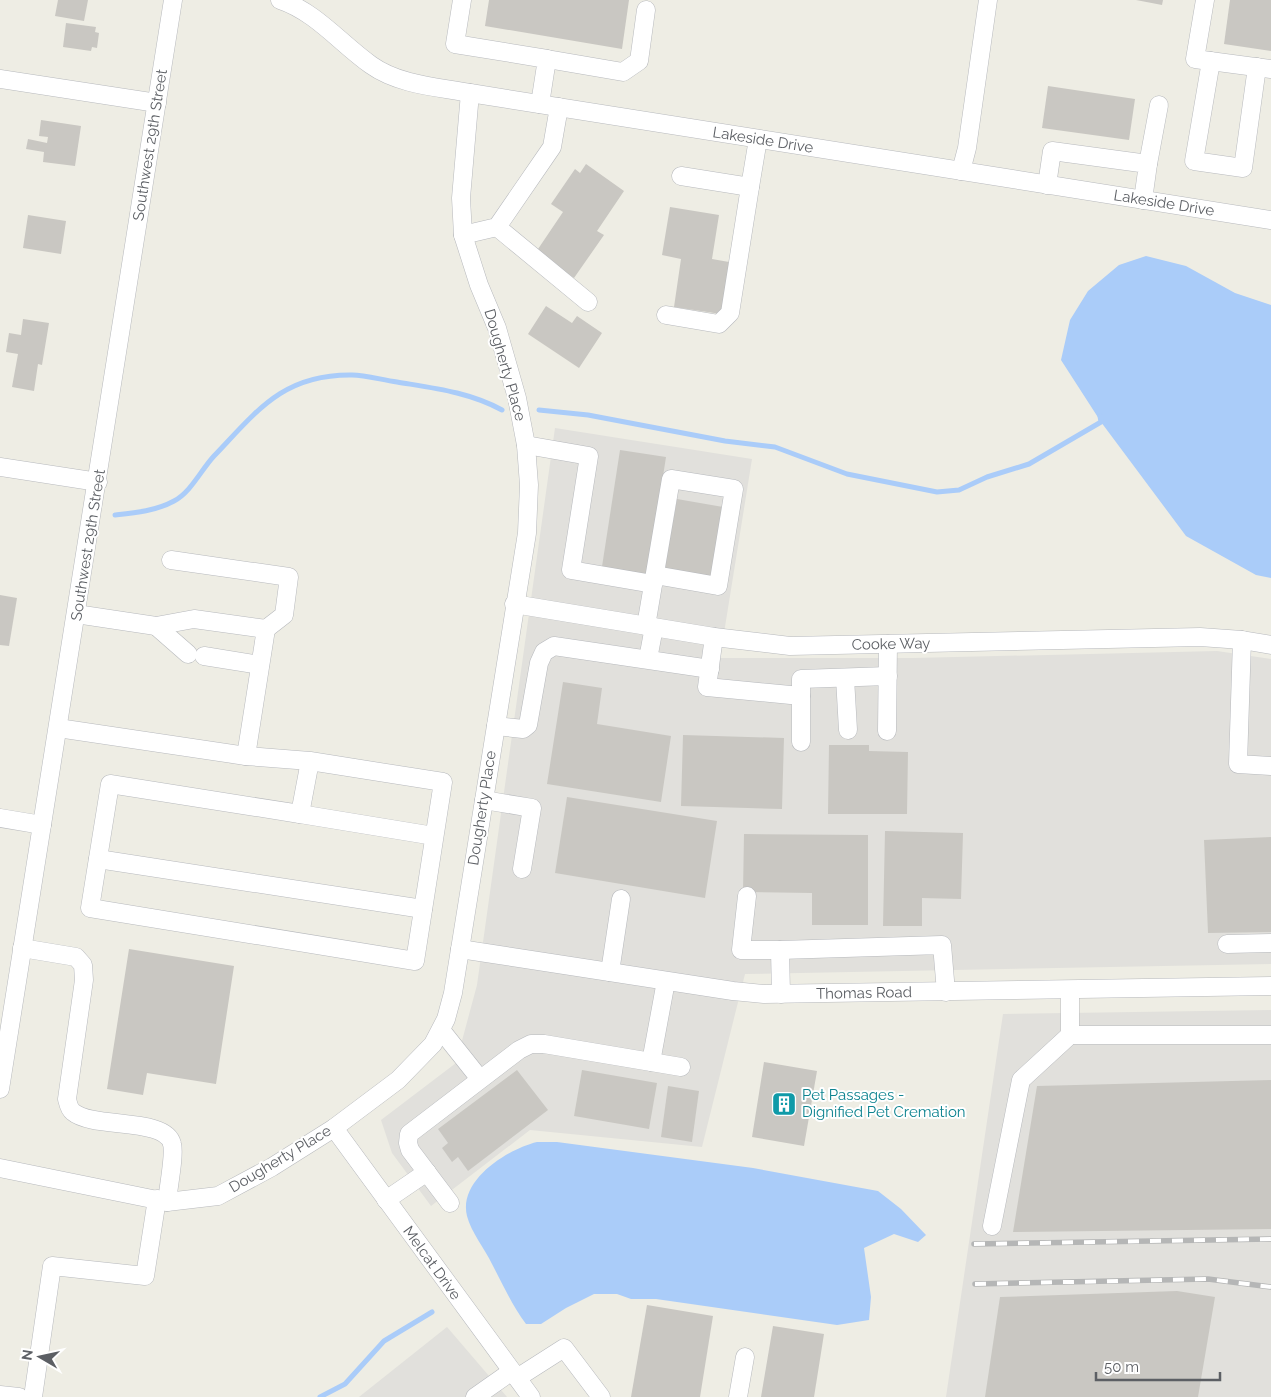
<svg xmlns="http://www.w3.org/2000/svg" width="1271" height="1397" viewBox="0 0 1271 1397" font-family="Raleway,sans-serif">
<rect width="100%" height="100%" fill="#eeede4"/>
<g fill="#e1e0dc">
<polygon points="555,428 752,459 720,658 913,658 1217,651 1271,659 1271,964 745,974 702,1147 530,1130 431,1206 392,1153 381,1120 456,1063 477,985"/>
<polygon points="1271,1010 1271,1397 946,1397 1003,1014"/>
<polygon points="447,1327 507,1397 359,1397"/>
</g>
<g fill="#aaccf9">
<polygon points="1146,256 1186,266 1235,293 1271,305 1271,578 1256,575 1186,536 1101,422 1061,360 1070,320 1088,291 1119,265"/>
<path d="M537 1142H557L753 1168 878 1191 901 1209 926 1235 918 1242 894 1234 864 1248 871 1297 869 1320 837 1325 656 1299H631L617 1294H594L566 1308 541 1324H526C512 1305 503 1285 492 1264 485 1249 471 1232 467 1216 458 1180 508 1149 537 1142Z"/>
</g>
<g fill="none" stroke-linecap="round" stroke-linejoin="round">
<g stroke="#aaccf9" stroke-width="5">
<polyline points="539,410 588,415 725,441 775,447 847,474 937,492 959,490 987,477 1029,464 1101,422 1100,416"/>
<path d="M115 515C134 513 156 511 174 501 191 492 201 470 214 456 257 411 283 374 352 375 366 375 382 380 397 382 433 388 469 392 502 410"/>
<polyline points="320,1397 345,1384 384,1341 432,1312"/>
</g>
</g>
<g fill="#c9c7c2">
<polygon points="58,0 88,0 84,21 55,16"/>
<polygon points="489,0 629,0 622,49 485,26"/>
<polygon points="1136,0 1163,0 1162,5"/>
<polygon points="1230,0 1271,0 1271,51 1224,44"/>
<polygon points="66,23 96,27 95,32 99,33 97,48 92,47 91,51 63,47"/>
<polygon points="1048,86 1135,99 1129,140 1042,128"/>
<polygon points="41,120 81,126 75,166 43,162 44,152 26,149 28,139 47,143 48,137 39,136"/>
<polygon points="586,164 624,191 597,231 604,235 574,278 536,252 563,212 551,204 575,169 580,173"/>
<polygon points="670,207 719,215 712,259 729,262 721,314 674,307 681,259 662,255"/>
<polygon points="28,215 66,221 61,254 23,248"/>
<polygon points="546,306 572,323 577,316 602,333 579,368 528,334"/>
<polygon points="23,319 49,323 42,365 38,364 34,391 12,387 18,354 6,352 9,333 21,335"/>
<polygon points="620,450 666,457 647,580 601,573"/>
<polygon points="677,499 723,507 710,581 664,573"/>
<polygon points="0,595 17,598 9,646 0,645"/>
<polygon points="563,682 602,688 597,724 671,736 661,802 547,784"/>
<polygon points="683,735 784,738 782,809 681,806"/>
<polygon points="829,745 869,745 869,751 908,752 907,814 828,814"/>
<polygon points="567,797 717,821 705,898 555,873"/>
<polygon points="885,831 963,833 961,899 922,898 922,926 883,926"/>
<polygon points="744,834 868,835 868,925 812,925 812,893 743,892"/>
<polygon points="1271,837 1271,932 1208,933 1204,840"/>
<polygon points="129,949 234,966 216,1084 147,1073 143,1095 107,1089"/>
<polygon points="764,1062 817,1071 804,1146 752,1137"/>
<polygon points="517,1070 548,1110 468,1171 458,1157 452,1162 442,1148 448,1143 438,1129"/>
<polygon points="582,1070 657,1083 649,1129 574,1116"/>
<polygon points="1271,1080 1271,1229 1013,1232 1037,1086"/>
<polygon points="668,1086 699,1091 692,1142 661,1137"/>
<polygon points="1177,1291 1215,1297 1198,1397 985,1397 1000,1297"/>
<polygon points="647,1305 713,1316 700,1397 631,1397"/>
<polygon points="773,1326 824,1334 814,1397 761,1397"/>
</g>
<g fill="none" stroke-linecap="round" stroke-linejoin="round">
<defs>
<g id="minor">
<path d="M280 0C316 12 340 43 371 65 399 85 438 87 470 93L1271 220"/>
<polyline points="462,0 455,44 547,59 540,104"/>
<polyline points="1205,0 1195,59 1271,69"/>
<polyline points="547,59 623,72 639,61 646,10"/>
<polyline points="1211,61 1194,161 1243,168 1257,67"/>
<polyline points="0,79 157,103"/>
<polyline points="1148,164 1159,105"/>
<polyline points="961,171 967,148 988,0"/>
<polyline points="681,176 750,187 758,139"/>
<polyline points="1047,185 1052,151 1148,164 1143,200"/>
<polyline points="497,227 588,302"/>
<polyline points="463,235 497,227 552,147 559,107"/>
<polyline points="666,315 719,324 730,313 750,187"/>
<polyline points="526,445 589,456 571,570 653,584"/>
<polyline points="0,467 98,482"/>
<polyline points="171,560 289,577 284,615 266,629"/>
<polyline points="514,604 714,637 790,646 1200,637 1242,640 1271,645"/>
<polyline points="156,626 188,654"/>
<polyline points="646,626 671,479 734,489 718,586 655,575"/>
<polyline points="714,637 707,687 801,696"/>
<polyline points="1242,640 1238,764 1271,766"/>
<polyline points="204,656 260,665"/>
<polyline points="648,659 654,627"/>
<polyline points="845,678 848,730"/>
<polyline points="496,726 523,729 528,725 539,663 544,652 554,646 710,669"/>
<polyline points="58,728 246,756 266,629 194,619 156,626 76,614"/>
<polyline points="887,731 888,644"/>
<polyline points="801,742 801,679 888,676"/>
<polyline points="246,756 310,761 443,782 415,961 90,908 110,784 300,814 310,761"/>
<polyline points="484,800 532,808 522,869"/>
<polyline points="300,814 434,836"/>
<polyline points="0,818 42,825"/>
<polyline points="98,859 423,909"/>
<polyline points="747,896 741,950 780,950"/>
<polyline points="1227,944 1271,943"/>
<path d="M22 948 76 957 83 965 84 980 67 1099C68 1103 69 1109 73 1112 93 1129 166 1117 172 1144 175 1154 168 1189 167 1202"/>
<polyline points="460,949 733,991 764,994 1271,986"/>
<polyline points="610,972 621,899"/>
<polyline points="781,994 780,950 942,945 946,992"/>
<polyline points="441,1030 480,1079"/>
<polyline points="1070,1035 1271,1035"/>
<polyline points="651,1062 666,981"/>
<polyline points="0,1089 173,0"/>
<polyline points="334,1128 531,1397"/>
<polyline points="0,1168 167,1202 218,1196 272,1167 334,1128 398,1080 433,1044 446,1019 453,993 527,533 529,485 526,445 517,398 497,328 479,285 463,235 461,198 470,93"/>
<polyline points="386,1200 427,1172"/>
<polyline points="450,1203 410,1150 408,1143 409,1134 519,1050 531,1044 544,1044 681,1067"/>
<polyline points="992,1226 1021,1080 1070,1035 1070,990"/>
<polyline points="517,1378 564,1348 601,1397"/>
<polyline points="0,1395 19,1397"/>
<polyline points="33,1397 52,1266 145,1276 157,1199"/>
<polyline points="475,1397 512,1371"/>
<polyline points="738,1397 745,1357"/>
</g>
</defs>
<use href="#minor" stroke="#b7b9bd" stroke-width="19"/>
<use href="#minor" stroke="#fff" stroke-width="18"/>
<defs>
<g id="rail">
<polyline points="974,1244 1271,1239"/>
<polyline points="975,1284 1208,1279 1271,1287"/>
</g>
</defs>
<use href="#rail" stroke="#b5b6b6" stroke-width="5.5"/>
<use href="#rail" stroke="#fff" stroke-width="4" stroke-dasharray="11" stroke-linecap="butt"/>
</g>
<defs>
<symbol id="building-square" viewBox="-11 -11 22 22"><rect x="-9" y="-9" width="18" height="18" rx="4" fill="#0f9aa8" stroke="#fff"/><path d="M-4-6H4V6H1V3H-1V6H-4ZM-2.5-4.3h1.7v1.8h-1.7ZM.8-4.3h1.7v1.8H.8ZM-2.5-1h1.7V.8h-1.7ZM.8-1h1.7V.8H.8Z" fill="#fff"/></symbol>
</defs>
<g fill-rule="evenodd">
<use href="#building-square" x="770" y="1090" width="28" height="28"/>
</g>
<g text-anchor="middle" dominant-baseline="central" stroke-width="4" stroke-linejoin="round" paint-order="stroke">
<g font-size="15" fill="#5c5f64" stroke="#fff">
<text transform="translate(763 140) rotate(9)">Lakeside Drive</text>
<text transform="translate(150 145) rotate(-81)">Southwest 29th Street</text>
<text transform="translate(1164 203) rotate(9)">Lakeside Drive</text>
<text transform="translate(505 365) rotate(74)">Dougherty Place</text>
<text transform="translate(88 545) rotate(-81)">Southwest 29th Street</text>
<text transform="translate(891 644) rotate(-1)">Cooke Way</text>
<text transform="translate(482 808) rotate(-81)">Dougherty Place</text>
<text transform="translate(864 993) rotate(-1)">Thomas Road</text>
<text transform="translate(280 1159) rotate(-31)">Dougherty Place</text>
<text transform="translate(432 1263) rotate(54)">Melcat Drive</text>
</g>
<g font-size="15" fill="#0d838f" stroke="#fff" text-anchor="start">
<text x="802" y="1095">Pet Passages -<tspan x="802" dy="17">Dignified Pet Cremation</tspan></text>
</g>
</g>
<g transform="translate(40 1357) rotate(279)" stroke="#ffffff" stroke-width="4" paint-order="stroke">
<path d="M0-4L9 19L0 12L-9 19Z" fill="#5c5f64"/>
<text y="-8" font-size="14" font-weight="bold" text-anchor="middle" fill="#5c5f64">N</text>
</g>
<path d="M1096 1372v8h124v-8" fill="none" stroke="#5c5f64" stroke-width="2.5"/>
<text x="1104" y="1372" font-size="15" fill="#5c5f64" stroke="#ffffff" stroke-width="4" paint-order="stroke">50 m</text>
</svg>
